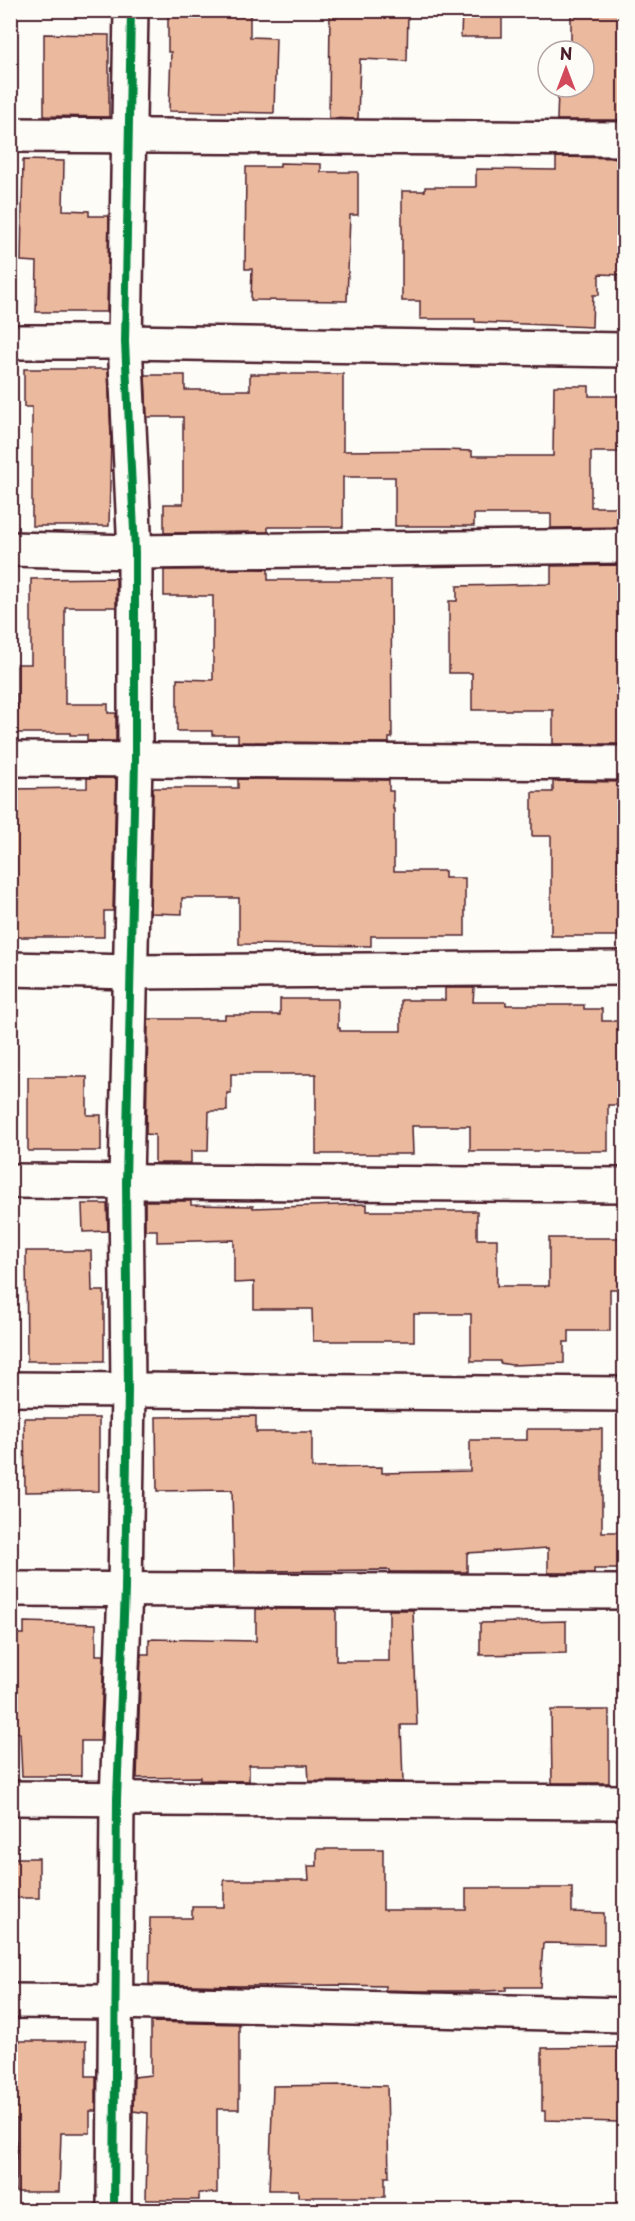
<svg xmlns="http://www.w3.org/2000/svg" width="635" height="2221" viewBox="0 0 635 2221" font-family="'Playpen Sans',sans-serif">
<rect width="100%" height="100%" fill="#fdfcf7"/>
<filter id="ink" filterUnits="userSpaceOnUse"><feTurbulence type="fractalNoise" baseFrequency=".0167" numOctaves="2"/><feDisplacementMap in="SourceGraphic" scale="12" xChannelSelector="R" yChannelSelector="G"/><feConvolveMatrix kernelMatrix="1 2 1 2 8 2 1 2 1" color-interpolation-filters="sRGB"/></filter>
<g filter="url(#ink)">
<g fill="#ebb99d" stroke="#4a1f2b" stroke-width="1.5">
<polygon points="195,10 250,10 250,37 276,38 274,113 169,111 171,52 168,52 168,12 195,12"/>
<polygon points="330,10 408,10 407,61 360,59 358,119 329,118"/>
<polygon points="462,10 502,10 502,37 461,37"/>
<polygon points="624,13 624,120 557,120 558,91 570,91 570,87 584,87 584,51 571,51 571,14"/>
<polygon points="44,34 109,35 109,117 44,116"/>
<polygon points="556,157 624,158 624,275 599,274 599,295 593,295 592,327 475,322 475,319 420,319 420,301 402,301 402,191 425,191 425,187 476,187 476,169 556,170"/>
<polygon points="23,160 64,161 63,210 89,211 89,216 109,216 107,312 36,312 37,262 21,261"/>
<polygon points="280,163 321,164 321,172 358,172 358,215 350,215 347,301 251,300 252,269 245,269 246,167 280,167"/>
<polygon points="24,369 108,369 111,437 109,526 32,526 32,407 24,407"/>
<polygon points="250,374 343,374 343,451 444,450 472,451 472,456 553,456 554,386 589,386 589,396 624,396 624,452 591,452 591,507 624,507 624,527 551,528 551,514 474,514 474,526 395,526 395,477 343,477 343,527 268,527 268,532 164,533 164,504 183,504 183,417 147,417 145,375 185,375 185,390 250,390"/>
<polygon points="624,565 624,744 553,744 553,710 472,710 472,673 449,673 449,601 457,601 457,586 551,584 551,566"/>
<polygon points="268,569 268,580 391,580 392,738 389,738 389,743 238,742 238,735 212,735 212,731 177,731 177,679 213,680 213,596 164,596 164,570"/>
<polygon points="116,578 116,607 65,607 65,704 108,704 108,713 116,713 116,741 87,741 87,735 70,735 70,733 17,733 17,664 31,664 31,579"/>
<polygon points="87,778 116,778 113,911 104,911 104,937 14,937 13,862 10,862 10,789 87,788"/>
<polygon points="238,779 389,780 389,791 393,791 393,809 394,809 394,871 445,871 445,878 465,878 465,936 371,936 371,946 239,944 239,898 182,898 182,914 150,913 153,788 238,788"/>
<polygon points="553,781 624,782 624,896 622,936 551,936 551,836 532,836 532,792 553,792"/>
<polygon points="445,988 474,988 473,1002 506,1002 506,1005 584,1005 584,1009 602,1009 602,1021 621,1021 620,1105 608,1105 608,1151 470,1151 470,1126 412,1126 413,1154 316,1154 316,1074 231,1074 231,1093 227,1093 227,1111 209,1111 208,1151 191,1151 191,1163 155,1163 155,1135 146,1134 148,1019 225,1019 225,1015 280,1015 280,999 338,999 338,1028 340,1028 340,1031 401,1031 401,1000 445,1000"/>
<polygon points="28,1077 87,1077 87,1115 101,1115 101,1151 28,1151"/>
<polygon points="145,1201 191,1201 191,1205 253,1206 253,1208 367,1204 367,1211 477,1211 477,1239 497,1239 497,1286 549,1286 549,1238 621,1238 621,1289 610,1289 610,1331 569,1331 569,1342 564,1342 564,1363 512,1365 500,1363 500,1361 471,1361 471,1314 414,1314 414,1341 313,1341 312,1309 254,1309 254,1282 234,1283 234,1240 157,1242 157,1230 145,1230"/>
<polygon points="82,1204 107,1204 108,1231 83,1232"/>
<polygon points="26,1251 91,1251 92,1291 104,1291 104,1361 27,1361"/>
<polygon points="256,1416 256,1432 312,1432 312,1468 382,1467 382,1473 470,1471 470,1440 527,1440 527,1429 602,1429 602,1532 621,1532 621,1569 594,1569 594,1573 548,1573 548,1548 467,1553 467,1572 390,1572 390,1570 234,1571 232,1490 157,1491 156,1417"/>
<polygon points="24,1418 99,1418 99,1491 25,1492"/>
<polygon points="256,1609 336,1609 336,1661 389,1661 389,1610 413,1610 417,1725 401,1725 403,1782 309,1781 308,1765 249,1765 249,1781 200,1780 200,1777 137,1778 141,1654 149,1654 149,1639 256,1641"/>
<polygon points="566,1621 566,1653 480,1655 480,1623"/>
<polygon points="24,1622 96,1624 96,1655 104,1655 100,1741 81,1741 81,1776 22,1776 20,1733 10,1731 10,1634 24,1634"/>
<polygon points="551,1710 609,1710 609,1783 552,1783"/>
<polygon points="317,1849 383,1849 383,1910 466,1910 466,1888 572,1888 572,1912 604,1913 604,1944 543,1943 540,1987 506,1987 506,1990 485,1991 419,1991 385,1990 385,1986 341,1985 239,1986 149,1984 150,1918 192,1918 192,1907 224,1907 224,1880 309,1880 308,1866 317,1866"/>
<rect x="10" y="1858" width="29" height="40"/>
<polygon points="151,2022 239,2024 239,2109 217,2109 217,2193 199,2193 199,2200 146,2200 148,2113 133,2111 134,2077 151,2075"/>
<polygon points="10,2041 86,2041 86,2076 96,2076 96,2111 90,2111 90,2133 61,2133 59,2192 16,2192 17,2119 10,2119"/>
<polygon points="624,2047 624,2119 618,2119 618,2122 545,2120 545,2111 542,2111 542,2048"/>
<polygon points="346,2085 387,2086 389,2177 385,2177 385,2197 298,2197 298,2190 269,2190 273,2086"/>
</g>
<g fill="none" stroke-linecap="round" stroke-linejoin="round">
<defs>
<g id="minor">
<polyline points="10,135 624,139"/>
<polyline points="10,342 125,342 624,350"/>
<polyline points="10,549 135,552 624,546"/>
<polyline points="10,759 624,763"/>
<polyline points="10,969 130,972 624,968"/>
<polyline points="10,1181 624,1185"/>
<polyline points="10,1389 624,1394"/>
<polyline points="10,1589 624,1592"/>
<polyline points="10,1798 624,1802"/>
<polyline points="10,2001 116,2002 624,2015"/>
<polyline points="114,2210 117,1799 125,1589 128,1390 126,1182 135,760 135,552 125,342 131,10"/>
</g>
</defs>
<use href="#minor" stroke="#4a1f2b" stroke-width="38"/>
<use href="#minor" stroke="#fdfcf7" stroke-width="33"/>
<defs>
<polyline id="cycleway" points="114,2210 117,1799 125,1589 128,1390 126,1182 135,760 135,552 125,342 131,10"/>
</defs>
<use href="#cycleway" stroke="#fdfcf7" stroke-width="11"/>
<use href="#cycleway" stroke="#00873e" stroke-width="8"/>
</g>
</g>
<rect width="635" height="2221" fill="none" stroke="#fdfcf7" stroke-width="36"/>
<rect x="18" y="18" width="599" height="2185" fill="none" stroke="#4a1f2b" stroke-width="2" filter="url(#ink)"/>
<g transform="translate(566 69)"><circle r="28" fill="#fdfcf7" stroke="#b5a4a5" stroke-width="1.5"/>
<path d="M0-4.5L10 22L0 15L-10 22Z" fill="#d1495b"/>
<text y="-9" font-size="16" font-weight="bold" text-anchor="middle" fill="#4a1f2b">N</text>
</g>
</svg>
